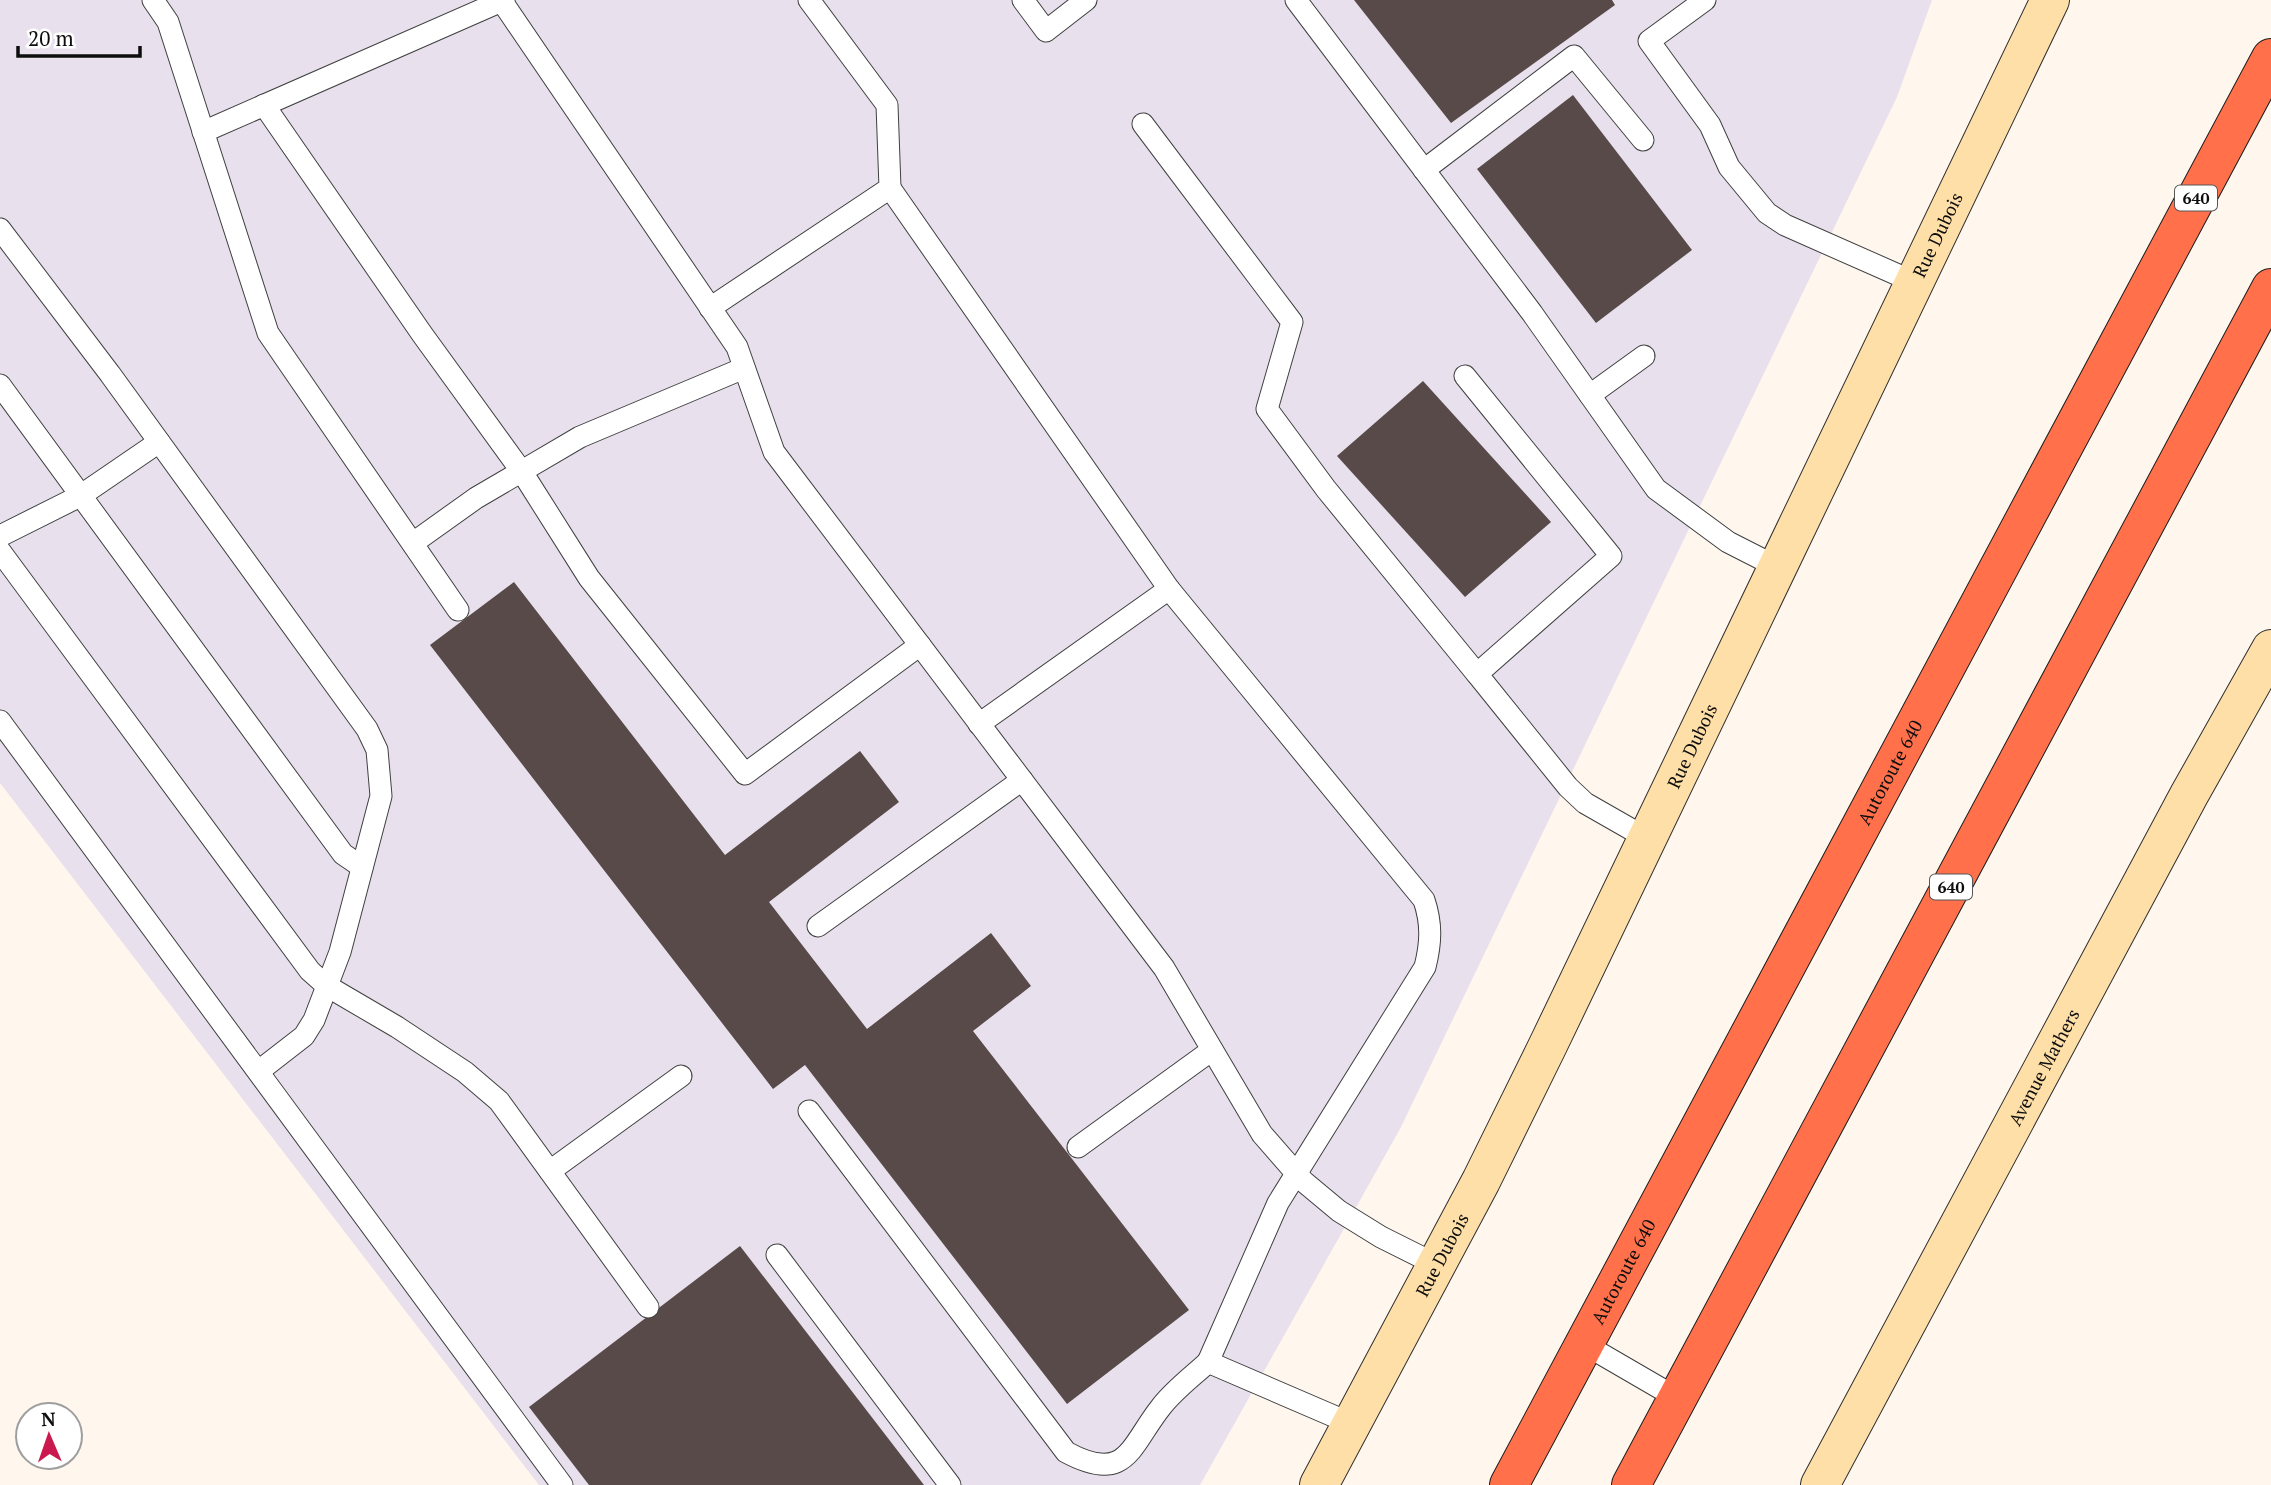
<svg xmlns="http://www.w3.org/2000/svg" width="2271" height="1485" viewBox="0 0 2271 1485" font-family="'PT Serif',serif">
<rect width="100%" height="100%" fill="#fff7ed"/>
<polygon fill="#e8e0ed" points="0,0 1932,0 1897,97 1400,1129 1200,1485 539,1485 0,783"/>
<g fill="#574a48">
<polygon points="1354,0 1612,0 1615,5 1451,123"/>
<polygon points="1573,95 1692,250 1596,323 1477,169"/>
<polygon points="1423,381 1551,522 1465,597 1337,456"/>
<polygon points="514,582 725,855 860,751 899,802 769,902 867,1029 991,933 1031,986 973,1031 1189,1310 1067,1404 805,1065 773,1089 430,645"/>
<polygon points="740,1246 924,1485 589,1485 529,1407"/>
</g>
<g fill="none" stroke-linecap="round" stroke-linejoin="round">
<defs>
<g id="lane">
<polyline points="153,0 168,22 268,333 458,610"/>
<polyline points="501,0 737,347 774,452 1164,968 1262,1134 1303,1181 1339,1211 1381,1237 1437,1265"/>
<polyline points="1023,0 1046,31 1086,0"/>
<polyline points="1296,0 1532,313 1656,489 1728,542 1779,568"/>
<polyline points="1705,0 1649,41 1710,125 1729,167 1767,213 1785,225 1914,282"/>
<polyline points="264,105 422,334 522,472 589,578 745,774 920,645"/>
<polyline points="1143,124 1292,322 1267,409 1326,489 1477,674"/>
<polyline points="203,132 504,0"/>
<polyline points="1424,170 1574,56 1643,140"/>
<path d="M890 188 1169 589 1424 900C1432 924 1431 943 1425 967L1278 1203 1208 1362 1352 1424"/>
<polyline points="0,229 110,374 367,729 377,750 381,796 340,952 314,1020 304,1036 259,1071"/>
<polyline points="710,308 890,188 887,105 809,0"/>
<polyline points="1465,376 1611,556 1477,674 1568,787 1585,803 1648,839"/>
<polyline points="0,385 343,854 362,867"/>
<polyline points="1590,395 1644,356"/>
<polyline points="0,536 80,496 159,442"/>
<polyline points="413,543 476,498 580,437 744,368"/>
<polyline points="0,551 310,971 327,986 397,1027 465,1072 499,1101 648,1307"/>
<polyline points="0,721 562,1485"/>
<polyline points="979,724 1169,589"/>
<polyline points="818,926 1022,780"/>
<path d="M809 1111 1066 1452C1127 1485 1130 1446 1161 1407 1174 1390 1193 1376 1208 1362"/>
<polyline points="1078,1147 1212,1050"/>
<polyline points="550,1171 681,1076"/>
<polyline points="777,1255 950,1485"/>
<polyline points="1584,1344 1677,1398"/>
</g>
<g id="secondary">
<path id="s1" d="M1319 1485 1481 1181 1548 1045 2050 0"/>
<path id="s2" d="M1820 1485 2189 795 2271 649"/>
</g>
<g id="highway">
<path id="s3" d="M1509 1485 2271 58"/>
<polyline points="1631,1485 2271,288"/>
</g>
</defs>
<use href="#lane" stroke="#404040" stroke-width="23"/>
<use href="#secondary" stroke="#2f2f2f" stroke-width="40"/>
<use href="#highway" stroke="#1e1e1e" stroke-width="40"/>
<use href="#lane" stroke="#fff" stroke-width="21"/>
<use href="#secondary" stroke="#ffdfa8" stroke-width="38"/>
<use href="#highway" stroke="#ff704b" stroke-width="38"/>
</g>
<g text-anchor="middle" dominant-baseline="central" stroke-width="7" stroke-linejoin="round" paint-order="stroke">
<g fill="#fff" stroke="#565656" stroke-width="2">
<rect x="2175" y="185.5" width="42" height="25" rx="5"/>
<rect x="1930" y="874.5" width="42" height="25" rx="5"/>
</g>
<g font-size="16" font-weight="bold" fill="#0d0d0d">
<text x="2196" y="198">640</text>
<text x="1951" y="887">640</text>
</g>
<g font-size="18" fill="#0d0d0d" stroke="#fff">
<text stroke="none"><textPath href="#s1" startOffset="1395">Rue Dubois</textPath></text>
<text stroke="none"><textPath href="#s1" startOffset="828">Rue Dubois</textPath></text>
<text stroke="none"><textPath href="#s3" startOffset="808">Autoroute 640</textPath></text>
<text stroke="none"><textPath href="#s2" startOffset="474">Avenue Mathers</textPath></text>
<text stroke="none"><textPath href="#s1" startOffset="261">Rue Dubois</textPath></text>
<text stroke="none"><textPath href="#s3" startOffset="242">Autoroute 640</textPath></text>
</g>
</g>
<g transform="translate(49 1436) rotate(358)"><circle r="33" fill="#ffffff" stroke="#9e9e9e" stroke-width="2"/>
<path d="M0-5L12 26L0 18L-12 26Z" fill="#c9194e"/>
<text y="-10" font-size="19" font-weight="bold" text-anchor="middle" fill="#0d0d0d">N</text>
</g>
<path d="M18 46v10h122v-10" fill="none" stroke="#0d0d0d" stroke-width="3.5"/>
<text x="28" y="46" font-size="21" fill="#0d0d0d" stroke="#ffffff" stroke-width="5" paint-order="stroke">20 m</text>
</svg>
